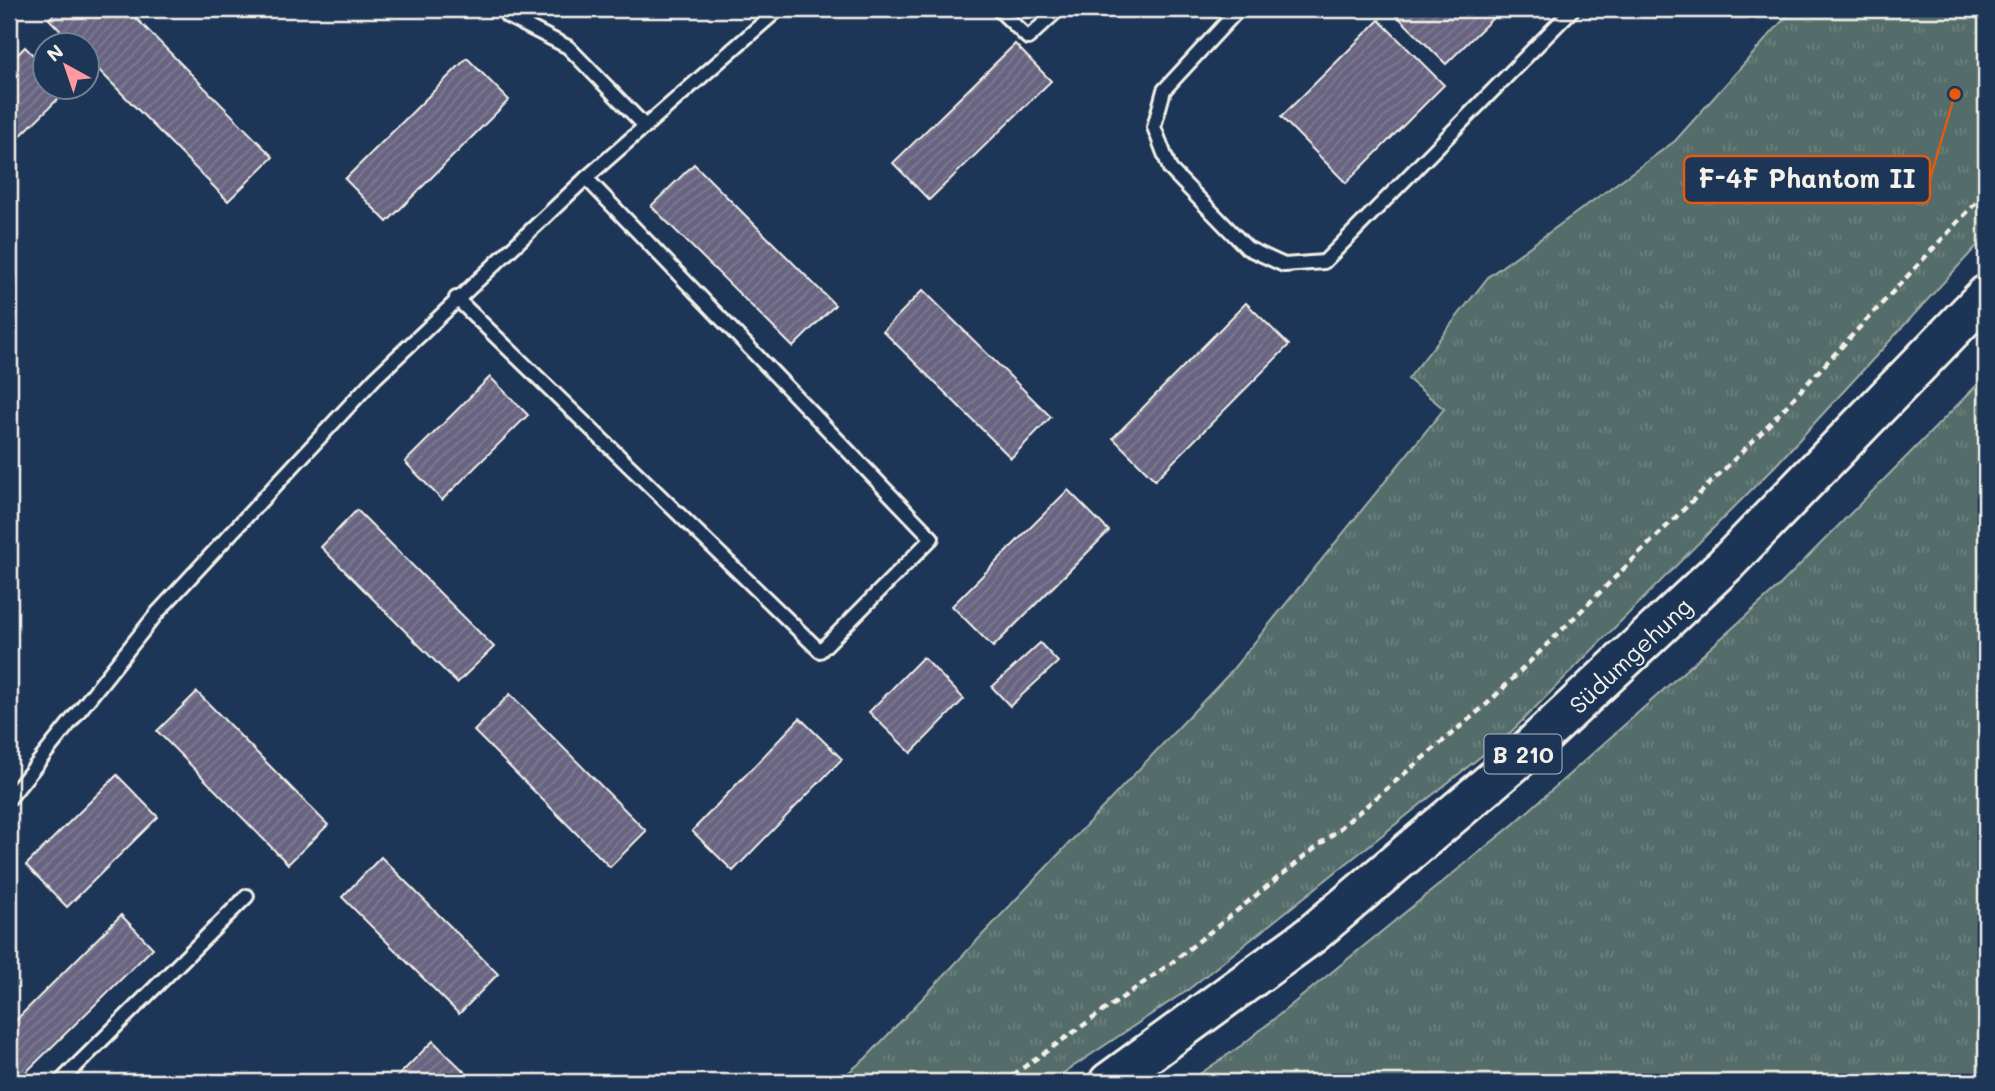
<svg xmlns="http://www.w3.org/2000/svg" width="1995" height="1091" viewBox="0 0 1995 1091" font-family="Mali,sans-serif">
<defs>
<pattern id="grass-tufts" width="24" height="20" patternUnits="userSpaceOnUse" patternTransform="scale(1.75)"><rect width="24" height="20" fill="#556d6a"/><path d="M3 7l-1-3M5 7V3M7 7l1-3M15 17l-1-3M17 17v-4M19 17l1-3" fill="none" stroke="#6e827f"/></pattern>
<pattern id="building-hatch" width="6" height="6" patternUnits="userSpaceOnUse" patternTransform="scale(1.75)"><rect width="6" height="6" fill="#686481"/><path d="M-1 1l2-2M0 6l6-6M5 7l2-2" fill="none" stroke="#7e7b93"/></pattern>
</defs>
<rect width="100%" height="100%" fill="#1d3557"/>
<filter id="ink" filterUnits="userSpaceOnUse"><feTurbulence type="fractalNoise" baseFrequency=".0143" numOctaves="2"/><feDisplacementMap in="SourceGraphic" scale="14" xChannelSelector="R" yChannelSelector="G"/><feConvolveMatrix kernelMatrix="1 2 1 2 8 2 1 2 1" color-interpolation-filters="sRGB"/></filter>
<g filter="url(#ink)">
<g fill="url(#grass-tufts)" stroke="#a4afa9" stroke-width="2">
<polygon points="1793,9 1986,9 1986,236 1776,465 1509,734 1189,989 1050,1082 837,1082 866,1058 1228,675 1444,409 1408,379 1489,276 1675,141"/>
<polygon points="1986,376 1986,1082 1188,1082 1242,1045 1515,823 1776,589"/>
</g>
<g fill="none" stroke-linecap="round" stroke-linejoin="round">
<polyline stroke="#88a1ac" stroke-width="10" points="1976,9 1986,19"/>
</g>
<g fill="url(#building-hatch)" stroke="#f4f1e8" stroke-width="2">
<polygon points="59,9 127,9 273,157 228,201 88,59 88,46 75,46 49,19"/>
<polygon points="1390,9 1502,9 1446,64"/>
<polygon points="1379,20 1444,85 1346,183 1281,117"/>
<polygon points="1015,44 1051,81 929,200 893,163"/>
<polygon points="25,47 46,68 46,88 67,90 9,147 9,63"/>
<polygon points="467,58 509,100 387,222 345,179"/>
<polygon points="694,164 835,305 793,347 651,206"/>
<polygon points="923,290 1051,417 1011,458 883,331"/>
<polygon points="1246,303 1289,345 1155,480 1113,438"/>
<polygon points="490,377 528,415 442,500 405,462"/>
<polygon points="1068,490 1109,531 993,647 952,606"/>
<polygon points="357,510 494,647 457,683 321,547"/>
<polygon points="1040,643 1058,662 1010,706 992,687"/>
<polygon points="923,657 964,699 911,753 869,712"/>
<polygon points="197,692 328,825 288,864 157,731"/>
<polygon points="510,694 646,831 610,867 474,731"/>
<polygon points="800,718 842,759 733,871 692,831"/>
<polygon points="117,775 158,817 67,907 26,865"/>
<polygon points="381,857 498,974 459,1014 342,897"/>
<polygon points="121,915 153,948 16,1082 9,1075 9,1027"/>
<polygon points="433,1041 475,1082 392,1082"/>
</g>
<g fill="none" stroke-linecap="round" stroke-linejoin="round">
<defs>
<g id="service">
<polyline points="998,9 1028,38 1059,9"/>
<polyline points="1239,9 1164,90 1154,127 1170,169 1247,248 1284,265 1324,262 1573,9"/>
<polyline points="507,16 568,47 646,127"/>
<polyline points="456,298 820,651 932,538 586,178"/>
<polyline points="9,799 158,612 375,378 586,178 779,9"/>
<polyline points="60,1082 247,896"/>
</g>
<polyline id="primary" points="1109,1082 1311,935 1518,759 1726,564 1986,295"/>
</defs>
<use href="#service" stroke="#f4f1e8" stroke-width="18"/>
<use href="#primary" stroke="#f4f1e8" stroke-width="44"/>
<polyline stroke="#f4f1e8" stroke-width="4.5" stroke-dasharray="7 5" stroke-linecap="butt" points="1003,1082 1170,964 1333,834 1487,704 1761,433 1986,192"/>
<use href="#service" stroke="#1d3557" stroke-width="12"/>
<use href="#primary" stroke="#1d3557" stroke-width="38"/>
</g>
</g>
<g text-anchor="middle" dominant-baseline="central" stroke-width="5" stroke-linejoin="round" paint-order="stroke">
<rect fill="#1d3557" stroke="#b4b9bc" stroke-width="2" x="1484.5" y="734.5" width="77" height="39" rx="5"/>
<g font-size="23" font-weight="bold" fill="#f4f1e8">
<text x="1523" y="754">B 210</text>
</g>
<g font-size="24" fill="#f4f1e8" stroke="#1d3557">
<text transform="translate(1630 655) rotate(-43)">Südumgehung</text>
</g>
</g>
<path fill="none" stroke="#e8590c" stroke-width="2.5" d="M1955 94L1930 179"/>
<circle fill="#e8590c" stroke="#1d3557" stroke-width="2.5" cx="1955" cy="94" r="7"/>
<rect fill="#1d3557" stroke="#e8590c" stroke-width="2.5" x="1684" y="156" width="246" height="47" rx="7"/>
<g font-size="26" text-anchor="middle" font-weight="bold" fill="#f4f1e8">
<text x="1807" y="188">F-4F Phantom II</text>
</g>
<rect width="1995" height="1091" fill="none" stroke="#1d3557" stroke-width="35"/>
<rect x="18" y="18" width="1960" height="1056" fill="none" stroke="#f4f1e8" stroke-width="2.5" filter="url(#ink)"/>
<g transform="translate(66 66) rotate(320)"><circle r="33" fill="#1d3557" stroke="#738091" stroke-width="2"/>
<path d="M0-5L12 26L0 18L-12 26Z" fill="#ff9aa2"/>
<text y="-10" font-size="19" font-weight="bold" text-anchor="middle" fill="#f4f1e8">N</text>
</g>
</svg>
